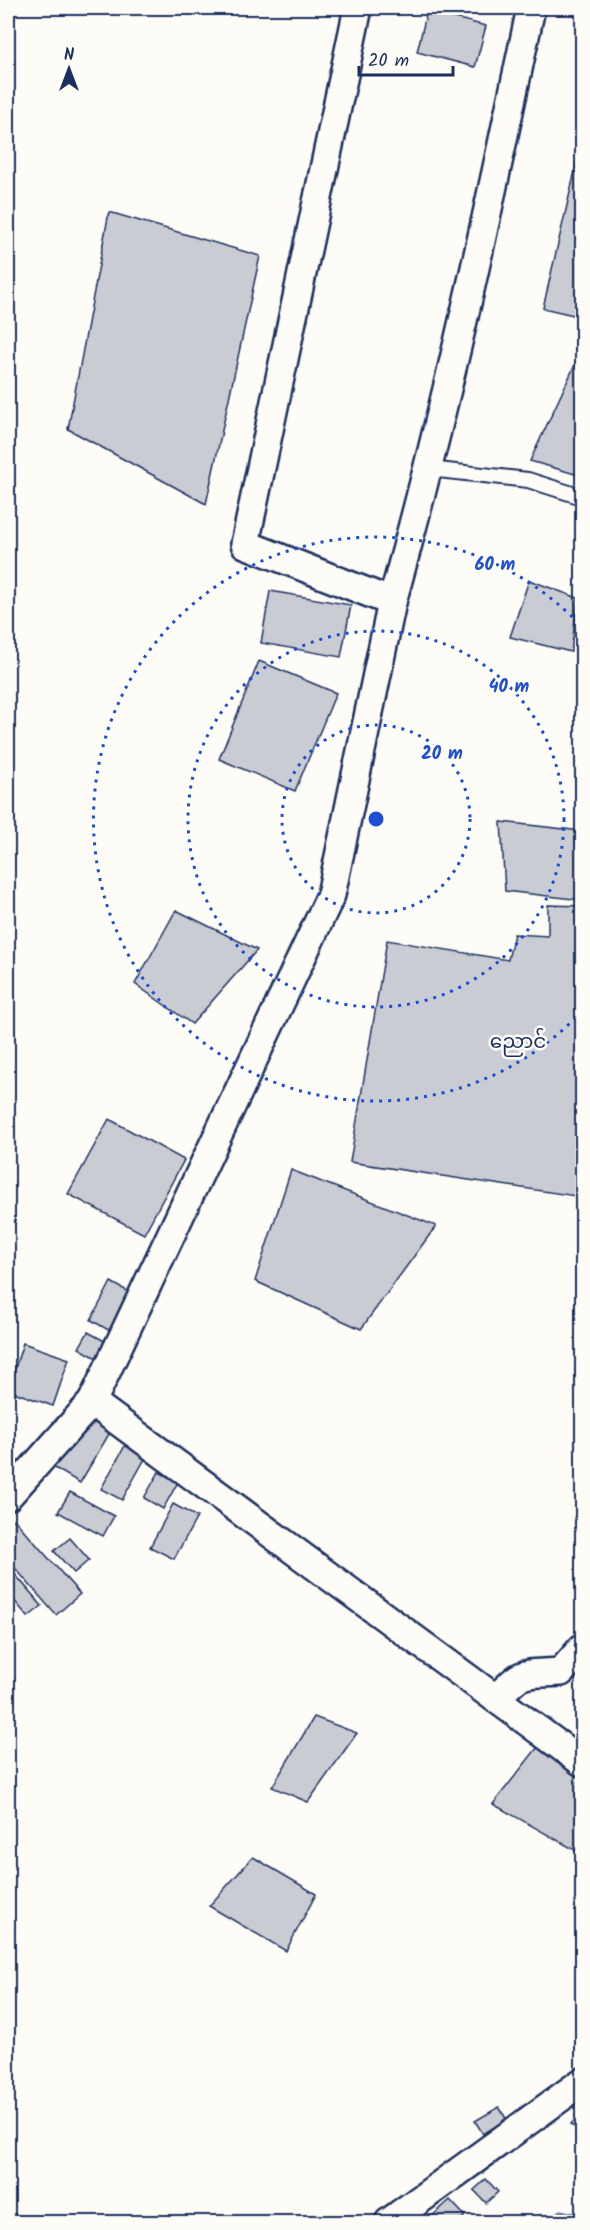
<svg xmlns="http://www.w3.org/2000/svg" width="590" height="2230" viewBox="0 0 590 2230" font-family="Kalam,'Noto Sans Myanmar',sans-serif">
<rect width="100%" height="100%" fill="#fdfcf7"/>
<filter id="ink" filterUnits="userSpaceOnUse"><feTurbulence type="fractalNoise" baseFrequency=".0167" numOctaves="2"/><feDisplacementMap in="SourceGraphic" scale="12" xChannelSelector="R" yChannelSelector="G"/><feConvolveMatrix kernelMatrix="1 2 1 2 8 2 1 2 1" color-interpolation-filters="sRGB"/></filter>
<g filter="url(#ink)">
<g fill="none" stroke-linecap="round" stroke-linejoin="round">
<polyline stroke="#76819c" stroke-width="9" points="561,2214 582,2219"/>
</g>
<g fill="#c9ccd3" stroke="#1b2f5e" stroke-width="1.5">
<polygon points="427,11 486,26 475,67 417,52"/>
<polygon points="582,141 582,317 543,308"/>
<polygon points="109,212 260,256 206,504 68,429"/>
<polygon points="580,354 582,355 582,476 530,461"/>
<polygon points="529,580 578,598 571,652 510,637"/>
<polygon points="270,591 351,605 341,657 261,643"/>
<polygon points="259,661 336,693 295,791 219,759"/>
<polygon points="501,822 582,831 582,900 505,891"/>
<polygon points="548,905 582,906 582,1197 350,1162 387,940 508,960 514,934 548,936"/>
<polygon points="176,910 257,950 192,1024 135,984"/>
<polygon points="109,1119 184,1160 144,1234 68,1194"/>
<polygon points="291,1170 436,1226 361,1329 255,1281"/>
<polygon points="111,1282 138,1297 117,1335 91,1320"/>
<polygon points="88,1332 114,1346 105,1363 79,1348"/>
<polygon points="23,1343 69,1359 53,1406 8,1390"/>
<polygon points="85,1413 112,1429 80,1483 53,1467"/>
<polygon points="126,1444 147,1455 122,1500 101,1489"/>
<polygon points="159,1472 178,1482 163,1509 144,1498"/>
<polygon points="70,1492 114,1516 103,1536 58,1512"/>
<polygon points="173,1504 197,1517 174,1559 150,1547"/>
<polygon points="14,1519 80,1594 56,1615 8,1560 8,1525"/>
<polygon points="70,1538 89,1560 74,1573 54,1551"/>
<polygon points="8,1566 42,1606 28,1617 8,1593"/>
<polygon points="314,1717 357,1733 308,1802 272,1787"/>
<polygon points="541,1743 582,1775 582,1854 493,1804"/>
<polygon points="253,1857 316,1894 286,1951 209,1906"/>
<polygon points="499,2107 507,2120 483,2134 475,2121"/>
<polygon points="582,2112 582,2134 571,2124"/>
<polygon points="486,2179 498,2192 486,2203 474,2190"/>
<polygon points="450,2200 465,2216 458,2222 436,2222 431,2217"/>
</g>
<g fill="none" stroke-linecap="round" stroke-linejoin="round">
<defs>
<polyline id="lane" points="429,469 528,480 582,497"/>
<g id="street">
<path d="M392 602C447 406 489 207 531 8"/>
<polyline points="92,1402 582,1762"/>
<polyline points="8,1496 92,1402 331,895 392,602 245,544 358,8"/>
<path d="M496 1699C524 1668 522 1675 561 1672L582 1648"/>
<polyline points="389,2222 582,2082"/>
</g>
</defs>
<use href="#lane" stroke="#1b2f5e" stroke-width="18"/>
<use href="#street" stroke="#1b2f5e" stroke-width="32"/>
<use href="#lane" stroke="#fdfcf7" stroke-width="14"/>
<use href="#street" stroke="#fdfcf7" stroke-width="27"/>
</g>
</g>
<g fill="none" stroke="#1d4ed8" stroke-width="3" stroke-dasharray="3 6">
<circle cx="376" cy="819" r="94"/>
<circle cx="376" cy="819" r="188"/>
<path d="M582 1011A282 282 0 1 1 582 627"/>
</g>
<g text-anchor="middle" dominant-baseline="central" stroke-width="5" stroke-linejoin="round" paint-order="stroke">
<g font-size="20" fill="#1b2f5e" stroke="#fdfcf7">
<text x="518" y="1043">ညောင်</text>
</g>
</g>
<circle cx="376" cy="819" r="9" fill="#1d4ed8" stroke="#fdfcf7" stroke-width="3"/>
<g font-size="18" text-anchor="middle" font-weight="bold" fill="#1d4ed8" stroke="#fdfcf7" stroke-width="5" stroke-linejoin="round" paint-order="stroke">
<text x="495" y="570">60 m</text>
<text x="509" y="692">40 m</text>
<text x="442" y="759">20 m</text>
</g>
<rect width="590" height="2230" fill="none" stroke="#fdfcf7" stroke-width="30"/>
<rect x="15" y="15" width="560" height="2200" fill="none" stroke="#1b2f5e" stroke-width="2" filter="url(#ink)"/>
<g transform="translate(69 69)" stroke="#fdfcf7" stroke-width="4.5" paint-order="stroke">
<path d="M0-4.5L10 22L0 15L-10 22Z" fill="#1b2f5e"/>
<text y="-9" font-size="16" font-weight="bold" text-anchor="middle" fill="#1b2f5e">N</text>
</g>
<path d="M359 66v9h94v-9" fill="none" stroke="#1b2f5e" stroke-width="3"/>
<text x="368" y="66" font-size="18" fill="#1b2f5e" stroke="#fdfcf7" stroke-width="4.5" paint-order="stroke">20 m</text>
</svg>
